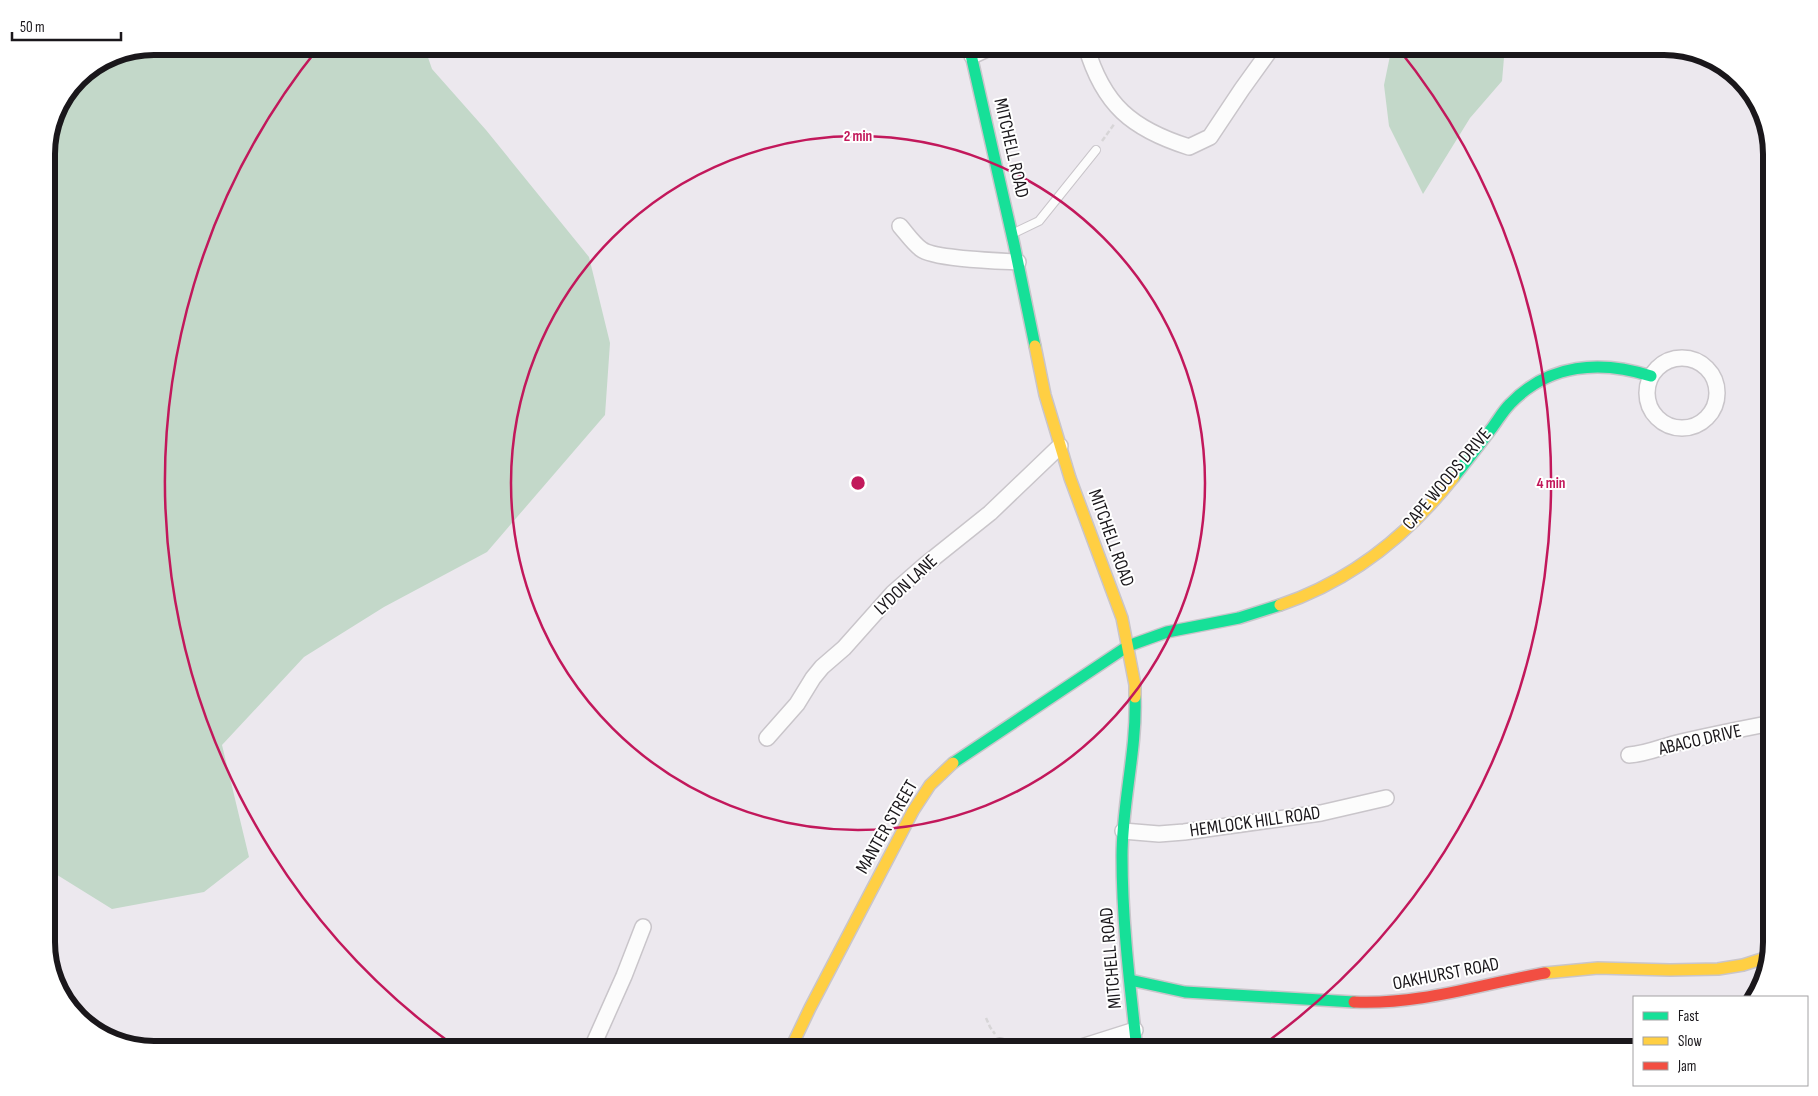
<svg xmlns="http://www.w3.org/2000/svg" width="1818" height="1096" viewBox="0 0 1818 1096" font-family="'Sofia Sans Condensed',sans-serif">
<rect width="100%" height="100%" fill="#ece8ee"/>
<g fill="#c3d8c9">
<polygon points="154,46 424,46 432,69 486,130 589,257 610,343 605,415 487,552 384,607 304,657 222,745 249,857 204,892 112,909 46,868 46,147 55,112 78,77 113,54"/>
<polygon points="1392,46 1505,46 1502,81 1470,118 1423,194 1389,126 1384,85"/>
</g>
<g fill="none" stroke-linecap="round" stroke-linejoin="round">
<defs>
<polyline id="lane" points="1014,233 1039,221 1096,150"/>
<g id="street">
<path d="M1086 46C1103 105 1132 129 1189 147L1210 137 1242 89 1273 46"/>
<polyline points="972,56 993,46"/>
<path d="M900 226C907 234 913 243 921 249 933 259 1000 261 1018 262"/>
<circle cx="1682" cy="393" r="35"/>
<polyline points="767,738 797,704 813,678 822,667 844,648 893,593 925,565 990,513 1060,446"/>
<path d="M1629 755C1647 754 1663 746 1681 742 1711 735 1741 729 1772 723"/>
<polyline points="1123,831 1159,834 1184,832 1321,813 1386,798"/>
<polyline points="591,1050 624,976 643,927"/>
<polyline points="991,1050 1000,1046 1013,1050"/>
<polyline points="1072,1050 1135,1030"/>
</g>
<g id="fast">
<polyline points="969,46 1014,244 1035,346"/>
<path d="M1454 477C1467 461 1479 445 1492 428 1498 420 1503 411 1510 404 1549 363 1601 360 1651 376"/>
<path d="M1135 697C1137 750 1122 803 1122 856 1122 921 1130 986 1137 1050"/>
<polyline points="953,763 1128,646 1167,632 1239,618 1280,605"/>
<polyline points="1130,980 1185,992 1354,1002"/>
</g>
<g id="slow">
<polyline points="1035,346 1045,395 1070,478 1122,618 1135,685 1135,697"/>
<path d="M1280 605C1351 581 1408 535 1454 477"/>
<polyline points="1545,973 1598,968 1670,970 1718,969 1743,965 1768,957"/>
<polyline points="790,1050 810,1008 913,811 930,785 953,763"/>
</g>
<path id="jam" d="M1354 1002C1420 1005 1481 984 1545 973"/>
</defs>
<use href="#lane" stroke="#c9c5ca" stroke-width="10"/>
<use href="#street" stroke="#c9c5ca" stroke-width="18"/>
<use href="#fast" stroke="#c9c5ca" stroke-width="14"/>
<use href="#slow" stroke="#c9c5ca" stroke-width="14"/>
<use href="#jam" stroke="#c9c5ca" stroke-width="14"/>
<g stroke="#d7d5d7" stroke-width="2.5" stroke-dasharray="5 2.5" stroke-linecap="butt">
<polyline points="1102,141 1115,123"/>
<polyline points="986,1018 990,1027 995,1034"/>
</g>
<use href="#lane" stroke="#fcfcfc" stroke-width="8"/>
<use href="#street" stroke="#fcfcfc" stroke-width="15"/>
<use href="#fast" stroke="#16e098" stroke-width="11"/>
<use href="#slow" stroke="#ffcf43" stroke-width="11"/>
<use href="#jam" stroke="#f24e42" stroke-width="11"/>
</g>
<g fill="none" stroke="#c2185b" stroke-width="2.5">
<circle cx="858" cy="483" r="347"/>
<path d="M456 1047A693 693 0 0 1 319 47M1397 47A693 693 0 0 1 1260 1047"/>
</g>
<g text-anchor="middle" dominant-baseline="central" stroke-width="4" stroke-linejoin="round" paint-order="stroke">
<g font-size="19" fill="#1a171b" stroke="#fff">
<text transform="translate(1011 148) rotate(77)">MITCHELL ROAD</text>
<text transform="translate(1447 479) rotate(-50)">CAPE WOODS DRIVE</text>
<text transform="translate(1111 538) rotate(70)">MITCHELL ROAD</text>
<text transform="translate(906 585) rotate(-43)">LYDON LANE</text>
<text transform="translate(1700 740) rotate(-13)">ABACO DRIVE</text>
<text transform="translate(1255 822) rotate(-8)">HEMLOCK HILL ROAD</text>
<text transform="translate(887 827) rotate(-60)">MANTER STREET</text>
<text transform="translate(1111 958) rotate(-95)">MITCHELL ROAD</text>
<text transform="translate(1446 974) rotate(-11)">OAKHURST ROAD</text>
</g>
</g>
<path d="M0 0H1818V1096H0ZM154 55H1664A99 99 0 0 1 1763 154V942A99 99 0 0 1 1664 1041H154A99 99 0 0 1 55 942V154A99 99 0 0 1 154 55Z" fill="#fff" fill-rule="evenodd"/>
<path fill="none" stroke="#1a171b" stroke-width="6" d="M154 55H1664A99 99 0 0 1 1763 154V942A99 99 0 0 1 1664 1041H154A99 99 0 0 1 55 942V154A99 99 0 0 1 154 55Z"/>
<circle cx="858" cy="483" r="8" fill="#c2185b" stroke="#fff" stroke-width="2.5"/>
<g font-size="15" text-anchor="middle" font-weight="bold" fill="#c2185b" stroke="#fff" stroke-width="4" stroke-linejoin="round" paint-order="stroke">
<text x="858" y="141">2 min</text>
<text x="1551" y="488">4 min</text>
</g>
<rect x="1633" y="996" width="175" height="90" fill="#ffffff" stroke="#a3a2a4"/>
<rect x="1643" y="1012" width="25" height="8" fill="#16e098" stroke="#a3a2a4"/>
<text x="1678" y="1021" font-size="15" fill="#1a171b">Fast</text>
<rect x="1643" y="1037" width="25" height="8" fill="#ffcf43" stroke="#a3a2a4"/>
<text x="1678" y="1046" font-size="15" fill="#1a171b">Slow</text>
<rect x="1643" y="1062" width="25" height="8" fill="#f24e42" stroke="#a3a2a4"/>
<text x="1678" y="1071" font-size="15" fill="#1a171b">Jam</text>
<path d="M12 32v8h109v-8" fill="none" stroke="#1a171b" stroke-width="2.5"/>
<text x="20" y="32" font-size="15" fill="#1a171b" stroke="#ffffff" stroke-width="4" paint-order="stroke">50 m</text>
</svg>
